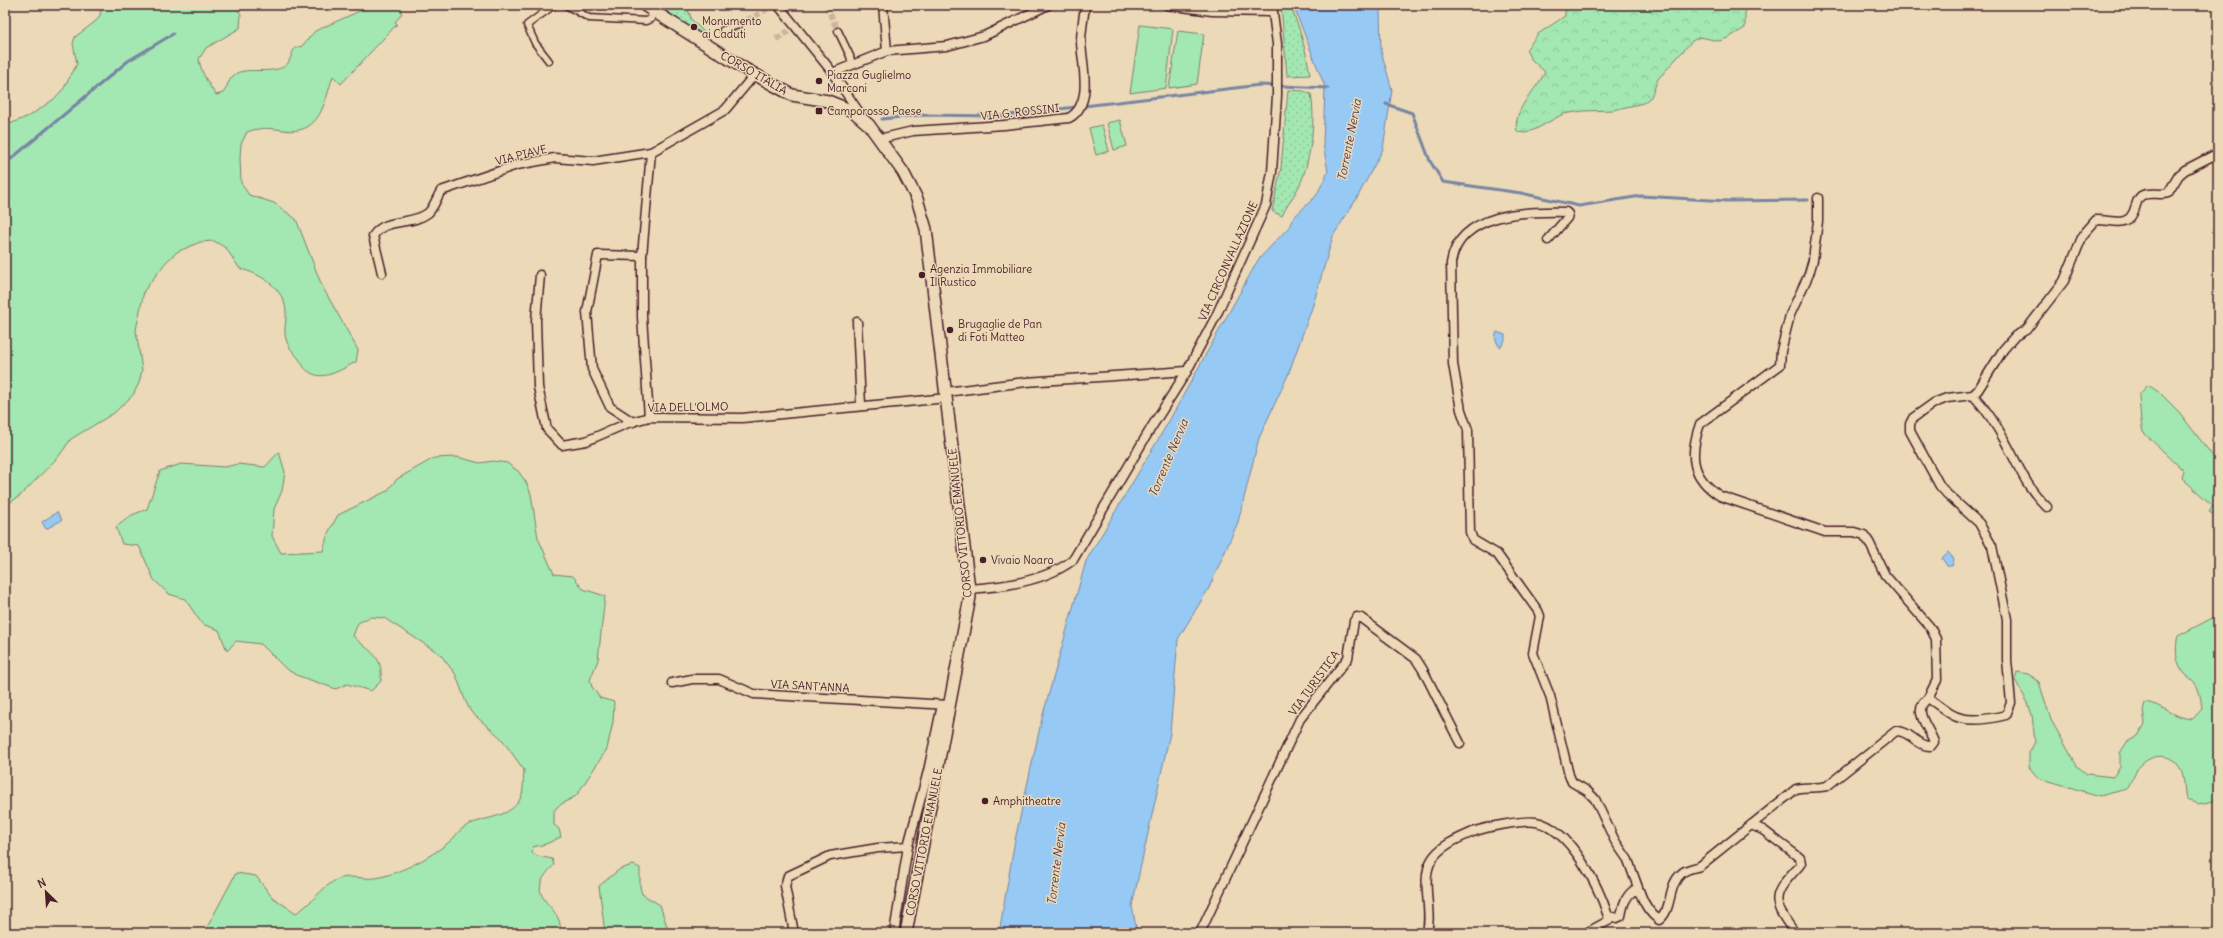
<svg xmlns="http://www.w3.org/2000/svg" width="2223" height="938" viewBox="0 0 2223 938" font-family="Delius,sans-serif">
<defs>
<pattern id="forest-crowns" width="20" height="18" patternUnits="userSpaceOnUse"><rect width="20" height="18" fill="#a3e7b2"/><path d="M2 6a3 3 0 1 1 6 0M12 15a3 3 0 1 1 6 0" fill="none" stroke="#8ec699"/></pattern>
<pattern id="park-dots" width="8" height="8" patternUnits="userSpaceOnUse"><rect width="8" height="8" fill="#a3e7b2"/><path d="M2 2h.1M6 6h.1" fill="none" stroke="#8ec699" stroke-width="1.8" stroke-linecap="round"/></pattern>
</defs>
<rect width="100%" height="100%" fill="#ebd9b7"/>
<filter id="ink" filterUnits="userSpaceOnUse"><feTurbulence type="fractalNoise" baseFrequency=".025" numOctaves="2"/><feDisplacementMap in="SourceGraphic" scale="8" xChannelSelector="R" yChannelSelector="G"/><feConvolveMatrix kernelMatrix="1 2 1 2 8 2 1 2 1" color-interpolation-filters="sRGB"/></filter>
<g filter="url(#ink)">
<g fill="#a3e7b2" stroke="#76836e">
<path d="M102 5H233L241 14 240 28 206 48 199 59C201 73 208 83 216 95L223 93C227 88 228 80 234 75 243 66 272 75 285 66 291 62 291 53 295 48L302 46 315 31 373 5H402L401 15 395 22 397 24 341 84 333 76C324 104 320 136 283 130 269 128 260 127 247 132L241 144 240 157 241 183 249 195 274 203 296 219 322 286 358 350 356 362C341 369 323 383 308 371 304 369 302 363 299 359 294 353 288 347 286 339 283 330 287 321 286 311 284 288 260 273 240 269L226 248 214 241 200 242 177 252 166 262 144 291 136 330 142 370 139 383 133 395 114 413 71 439 59 456 21 495 5 506V126L31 115 54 99 64 88 77 64 73 44 75 37 96 21 100 15Z"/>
<polygon points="1140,25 1173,29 1166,88 1130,93"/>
<polygon points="1178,31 1204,34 1197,84 1169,88"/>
<polygon points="1120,120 1127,146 1114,150 1107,123"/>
<polygon points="1102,125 1109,151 1096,155 1089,128"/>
<polygon points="2148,385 2160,393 2179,412 2218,463 2218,517 2209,512 2213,506 2182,478 2184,471 2143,432 2141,422 2139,395"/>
<path d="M279 452 285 472 282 491 274 509 272 536 281 553 323 551 328 533 338 515 387 491 397 479 434 458 457 457 480 463 493 461 507 463 518 471 526 482 531 494 538 538 554 574 573 576 583 589 605 596 598 660 590 680 592 687 600 698 614 702 613 722 607 749 576 796 558 806 554 811V825L559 829 561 837 546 844 533 847 532 853 538 856 552 859 554 865C518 900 565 903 560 933H520L510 931 508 933H204L236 873 256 876 272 897 296 913C312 904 322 886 338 879 352 874 366 881 381 877 404 871 429 858 448 843 454 839 457 832 463 828 480 816 511 820 521 797 524 791 523 778 524 770L501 738 471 712 465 700 456 675 440 654 384 618 370 617 358 623 353 636C370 653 383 654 381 681L371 691 347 684 336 689 296 675 285 668 261 644 236 641 227 651 219 630 202 624 185 599 169 594 154 580 139 546 122 544 116 527 132 515 147 509 160 471 181 464 225 467 238 464 265 467Z"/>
<path d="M2218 615V800L2199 804 2186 800C2184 792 2185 781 2182 773 2176 754 2155 751 2141 765 2135 770 2131 782 2127 789L2100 796 2038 778 2029 767V753L2035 742 2032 715 2028 703 2015 680 2017 672 2029 674 2039 682 2051 720 2077 766 2087 774 2113 777 2120 767V753L2127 742 2138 736 2145 724 2143 711 2145 702C2164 705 2173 718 2193 719L2202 709C2201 700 2200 689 2194 682 2192 679 2188 677 2185 674 2175 662 2175 650 2178 636Z"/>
<polygon points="633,865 640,868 640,887 642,894 660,905 669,933 605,933 599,886 620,869"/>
</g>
<path fill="url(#forest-crowns)" stroke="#76836e" d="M1565 5H1740L1745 11V28L1728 38 1719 41 1700 37 1692 41 1658 79 1651 97 1643 103 1613 110 1583 111 1563 114 1536 129 1526 133 1517 132C1512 109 1536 91 1545 72L1531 59 1526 50 1538 34 1565 16Z"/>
<g fill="url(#park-dots)" stroke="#76836e">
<polygon points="666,5 686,5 692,20 708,36 707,38 665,12"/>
<path d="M1281 5H1290C1300 28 1306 50 1310 75L1287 76Z"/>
<path d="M1288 90 1303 91 1311 94C1316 120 1311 153 1303 177 1298 191 1288 203 1282 216L1272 211 1281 168Z"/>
</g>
<g fill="#96c9f3" stroke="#7885a3">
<polygon points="1293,5 1378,5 1380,10 1381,51 1392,90 1383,149 1357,198 1333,236 1313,305 1288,375 1259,438 1238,522 1209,588 1178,639 1170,733 1132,906 1137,933 999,933 1015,840 1042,718 1086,561 1169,421 1258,260 1289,227 1293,218 1316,196 1328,172 1323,144 1325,87"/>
<polygon points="1497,332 1505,335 1505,340 1501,347 1498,345 1495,337"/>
<polygon points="57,512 62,520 46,529 42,522"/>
<polygon points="1948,552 1954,559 1952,566 1947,566 1942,558"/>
</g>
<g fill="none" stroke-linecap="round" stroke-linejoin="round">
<g stroke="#7885a3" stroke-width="3">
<polyline points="1386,104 1412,113 1430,161 1443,182 1521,193 1579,206 1641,196 1728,201 1808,200"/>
<polyline points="882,119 921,115 1001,116 1260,85 1328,88"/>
<polyline points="5,164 128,61 173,34"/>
</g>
<g stroke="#cbb49b" stroke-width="6" stroke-dasharray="6 3" stroke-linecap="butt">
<polyline points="826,5 838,31"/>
<polyline points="739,25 774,5"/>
<polyline points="776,39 795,27"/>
</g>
<defs>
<g id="pedestrian">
<polyline points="566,5 589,18 646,21 651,19 652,9"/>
<polyline points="723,30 739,25"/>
<polyline points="838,31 850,56 852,65"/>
<polyline points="549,61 535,43 527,25 554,5"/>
</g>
<g id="minor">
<polyline points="778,5 829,68 861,115"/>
<polyline points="883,5 887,51"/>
<polyline points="1167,5 1212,11 1273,12"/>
<polyline points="832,73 887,51 947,46 984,36 1048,5"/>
<path d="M879 139 913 131 1004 125 1069 118C1094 104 1082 65 1081 42 1081 30 1084 17 1085 5"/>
<path d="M1818 198V221L1813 260 1809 274 1790 315 1781 351 1780 365 1700 424C1689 456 1691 477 1720 496L1825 532H1854L1864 535 1869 542 1885 575 1930 627 1936 639 1937 680 1928 698"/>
<path d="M1548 240 1567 218 1568 214 1566 212C1526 211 1459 212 1451 263L1453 364 1461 410 1468 430 1470 532 1473 540 1497 554 1538 611 1540 616 1533 653 1550 696 1569 775 1572 782 1587 791 1595 799 1615 841 1628 860 1640 893"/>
<path d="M382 273 373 236C385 217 411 226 428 213 433 209 437 197 441 191L517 165 555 158 593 161 651 152 725 110 755 74"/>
<polyline points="540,275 536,320 538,387 547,429 562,445 586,441 628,423 649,417 742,418 947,398"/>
<polyline points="857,322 861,405"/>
<polyline points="946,392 1026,382 1187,371"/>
<path d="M1973 395C1986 409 1997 426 2006 443 2020 468 2025 486 2047 507"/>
<polyline points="649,417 642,317 642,256 651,152"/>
<polyline points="633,422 610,407 592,369 587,312 598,255 642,256"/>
<path d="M969 589C1003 587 1046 581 1073 560L1151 428 1187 371 1216 316 1266 205 1272 172 1277 96V44L1272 5"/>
<polyline points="672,683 692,679 719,679 754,694 949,705"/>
<path d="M1751 825 1763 830 1800 858 1801 863 1799 866C1772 895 1770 900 1795 933"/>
<polyline points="794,933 785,886 788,876 830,856 878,848 908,846"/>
<polyline points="894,933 908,846 928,771 942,705"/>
<polyline points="1200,933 1300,719 1348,658 1354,621 1357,617 1361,618 1416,659 1423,670 1460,743"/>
<path d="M1426 933C1434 916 1420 881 1431 861 1439 846 1459 838 1473 832 1486 827 1523 820 1536 822 1570 828 1599 887 1608 916L1617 918 1621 916C1623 905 1625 897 1634 890L1640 893C1644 904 1649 913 1659 920 1673 910 1667 885 1682 873 1686 869 1695 868 1700 866L1796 789C1806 786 1816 789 1827 786L1896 731C1910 730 1917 747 1931 746L1934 742C1929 727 1911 711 1928 698 1936 703 1943 709 1951 714 1965 723 1990 719 2006 715L2011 703 2007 660V619L1992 546 1979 523 1947 494 1940 486 1910 431V424L1913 418 1934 403 1947 398 1973 395 1978 390 2003 350 2015 336 2026 330 2064 281 2083 235 2096 220C2109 219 2126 228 2133 213 2136 208 2136 200 2141 196 2148 191 2160 196 2168 193L2179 175 2185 170 2218 153"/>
<polyline points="1586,933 1608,921"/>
</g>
<polyline id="secondary" points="644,5 745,69 792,95 828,101 853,111 869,125 903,172 917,199 926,229 970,597 906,933"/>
</defs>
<use href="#pedestrian" stroke="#4a1f2b" stroke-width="9"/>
<use href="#minor" stroke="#4a1f2b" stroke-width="11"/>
<use href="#secondary" stroke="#4a1f2b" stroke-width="14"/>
<use href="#pedestrian" stroke="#ebd9b7" stroke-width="6"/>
<use href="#minor" stroke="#ebd9b7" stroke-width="8"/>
<use href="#secondary" stroke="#ebd9b7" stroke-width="11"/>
</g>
</g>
<g fill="#4a1f2b" stroke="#ebd9b7" stroke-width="1.5">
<circle cx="694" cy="27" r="4"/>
<circle cx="819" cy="81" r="4"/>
<rect x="815" y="107" width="8" height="8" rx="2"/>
<circle cx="922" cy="275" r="4"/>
<circle cx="950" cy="330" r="4"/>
<circle cx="983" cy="560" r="4"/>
<circle cx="985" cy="801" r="4"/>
</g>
<g text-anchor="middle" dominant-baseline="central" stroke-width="3" stroke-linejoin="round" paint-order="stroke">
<g font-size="11" fill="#4a1f2b" stroke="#ebd9b7" text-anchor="start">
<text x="702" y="21">Monumento<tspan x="702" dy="13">ai Caduti</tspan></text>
<text x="827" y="75">Piazza Guglielmo<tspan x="827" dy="13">Marconi</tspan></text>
<text x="827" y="111">Camporosso Paese</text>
<text x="930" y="269">Agenzia Immobiliare<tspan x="930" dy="13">Il Rustico</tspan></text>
<text x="958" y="324">Brugaglie de Pan<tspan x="958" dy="13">di Foti Matteo</tspan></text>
<text x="991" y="560">Vivaio Noaro</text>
<text x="993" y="801">Amphitheatre</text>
</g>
<g font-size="11" fill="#4a1f2b" stroke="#ebd9b7">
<text transform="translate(754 73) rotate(30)">CORSO ITALIA</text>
<text transform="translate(1020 112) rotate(-6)">VIA G. ROSSINI</text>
<text transform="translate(521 155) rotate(-14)">VIA PIAVE</text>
<text transform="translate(1228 261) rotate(-66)">VIA CIRCONVALLAZIONE</text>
<text transform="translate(688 407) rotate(-1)">VIA DELL'OLMO</text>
<text transform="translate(960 523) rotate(-96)">CORSO VITTORIO EMANUELE</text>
<text transform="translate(1314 683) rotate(-54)">VIA TURISTICA</text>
<text transform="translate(810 686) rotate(3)">VIA SANT'ANNA</text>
<text transform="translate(924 842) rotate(-79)">CORSO VITTORIO EMANUELE</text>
</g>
<g font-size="12" font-style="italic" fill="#594153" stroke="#ebd9b7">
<text transform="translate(1349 140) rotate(-79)">Torrente Nervia</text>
<text transform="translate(1168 458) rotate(-67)">Torrente Nervia</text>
<text transform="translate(1056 864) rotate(-83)">Torrente Nervia</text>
</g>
</g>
<rect width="2223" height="938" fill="none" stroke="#ebd9b7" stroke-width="20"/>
<rect x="10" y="10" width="2203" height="918" fill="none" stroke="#4a1f2b" stroke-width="1.5" filter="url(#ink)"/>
<g transform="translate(46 892) rotate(335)" stroke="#ebd9b7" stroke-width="3" paint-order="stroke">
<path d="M0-3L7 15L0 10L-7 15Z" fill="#4a1f2b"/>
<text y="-6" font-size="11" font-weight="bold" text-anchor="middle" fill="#4a1f2b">N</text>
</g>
</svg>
